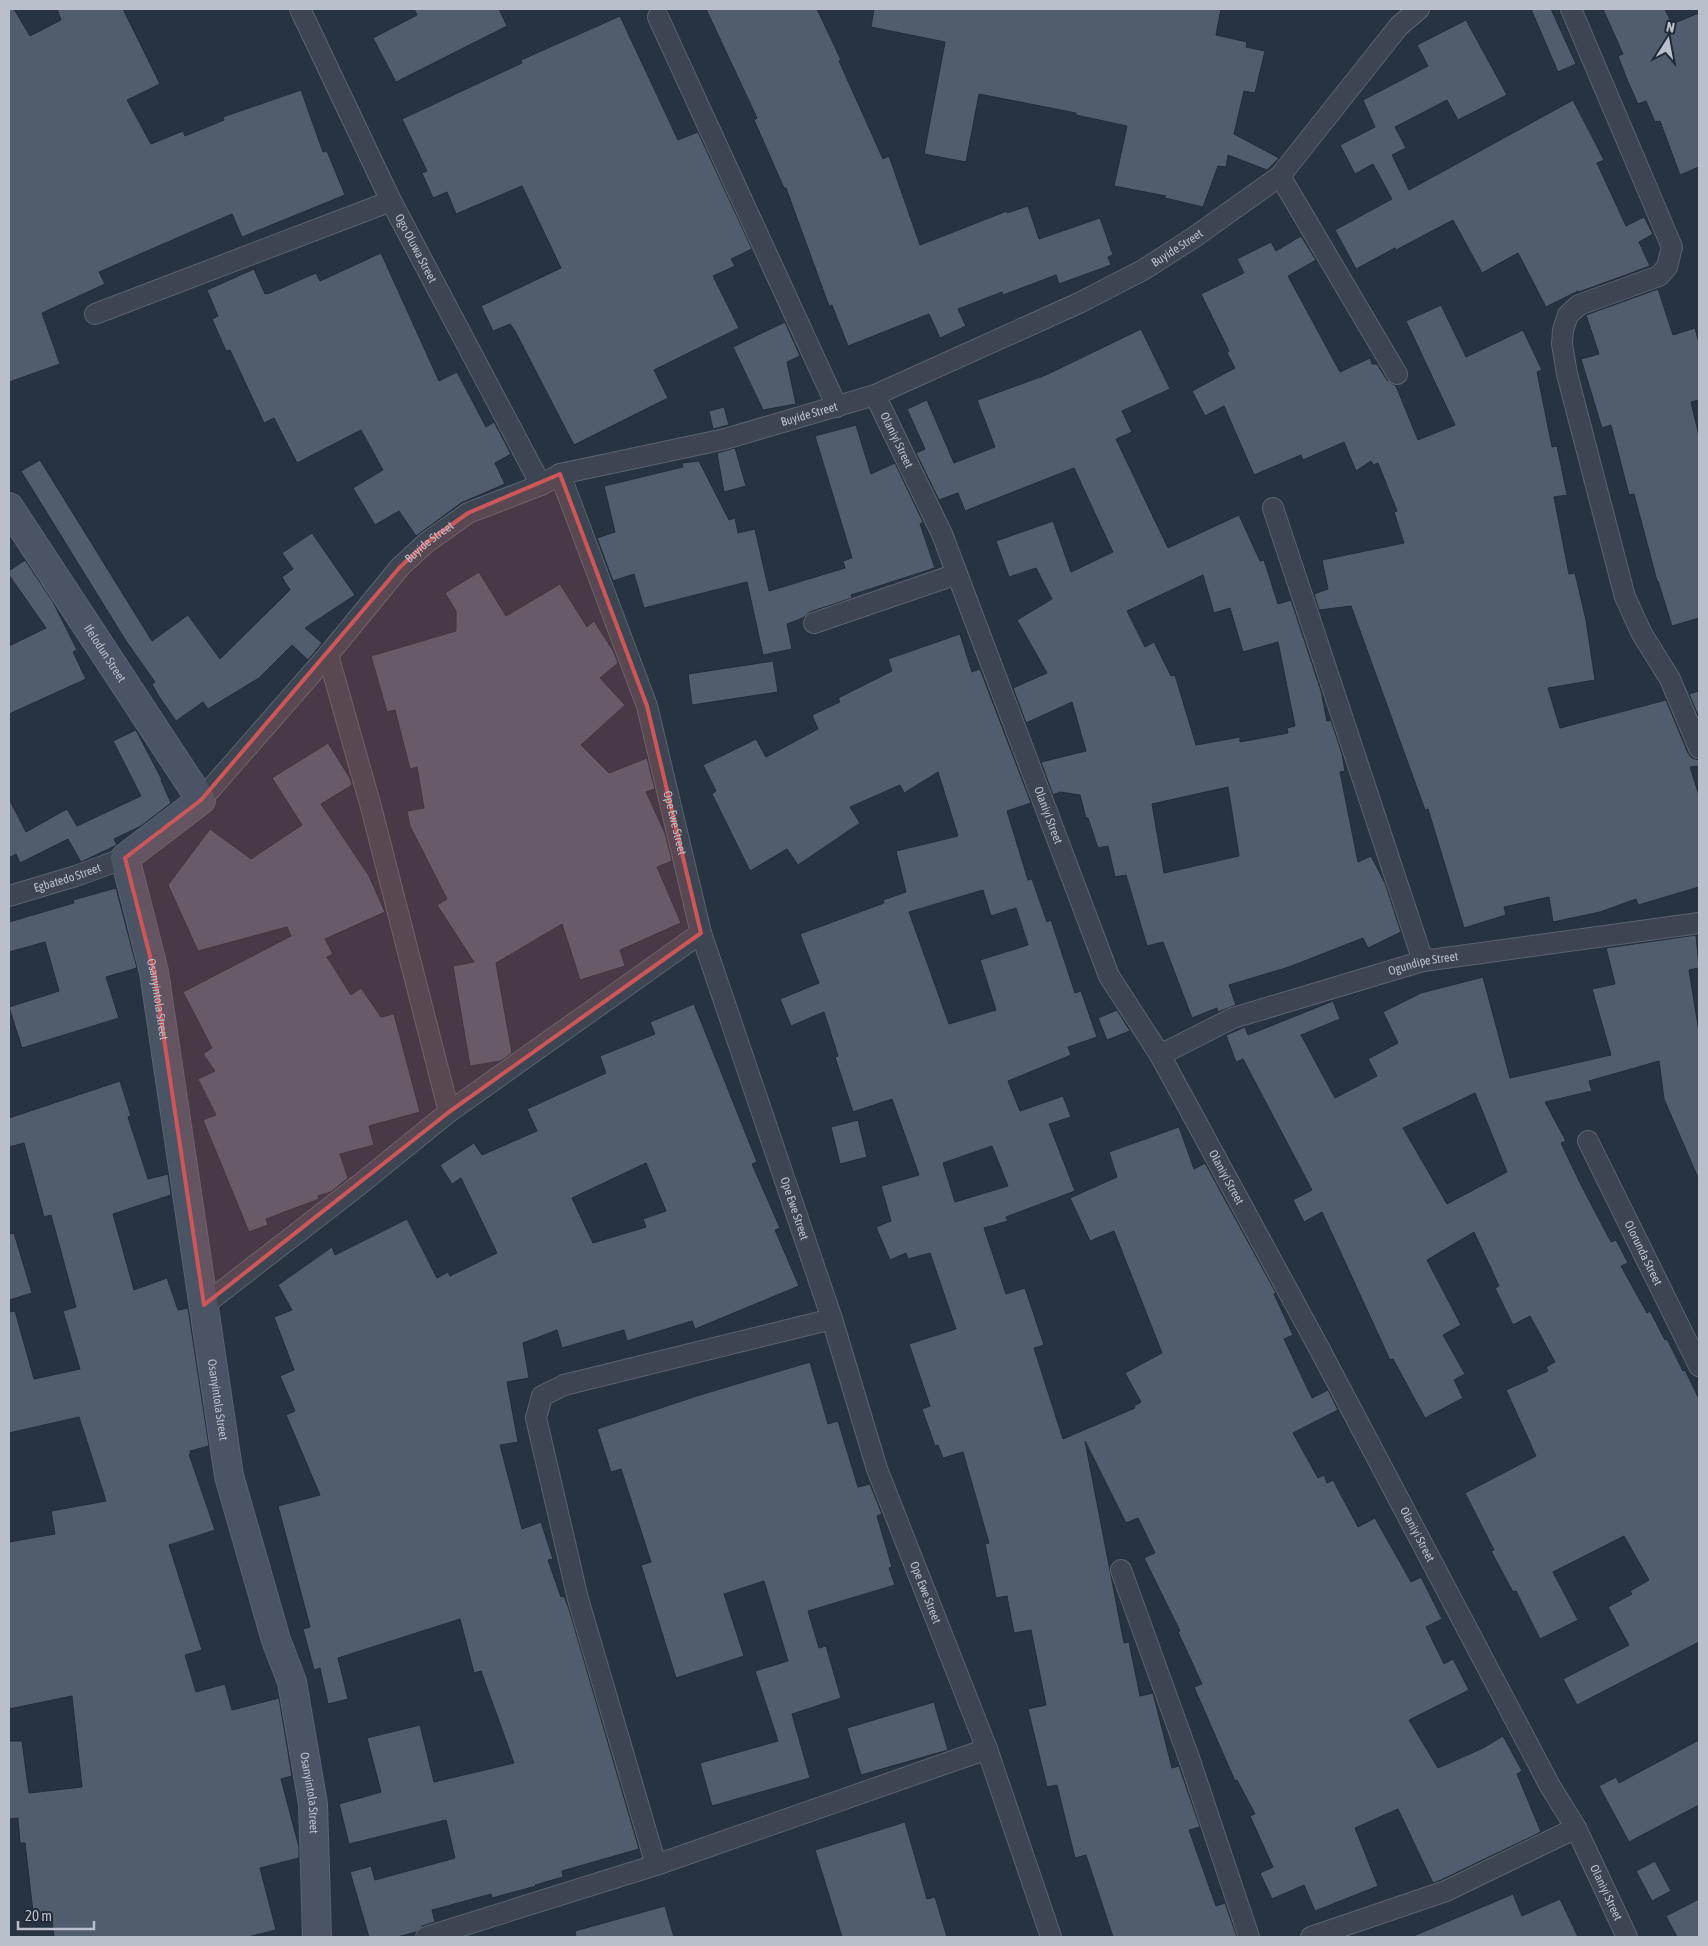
<svg xmlns="http://www.w3.org/2000/svg" width="1708" height="1946" viewBox="0 0 1708 1946" font-family="'Asap Condensed',sans-serif">
<rect width="100%" height="100%" fill="#283341"/>
<g fill="#515c6c" stroke="#232c38" fill-rule="evenodd">
<polygon points="9,9 14,9 30,36 61,20 57,9 123,9 160,84 127,100 151,144 183,131 185,136 224,120 223,117 301,90 323,152 327,151 345,195 242,237 232,214 99,272 105,284 42,313 60,364 9,382"/>
<polygon points="414,9 499,9 507,26 396,82 373,38 417,15"/>
<polygon points="706,9 817,9 841,60 839,61 883,159 889,156 920,245 1007,211 1007,213 1028,206 1039,239 1100,218 1113,255 1108,257 1111,265 1059,284 1056,275 1003,295 1002,292 958,309 966,326 940,338 929,314 848,346 832,305 829,306 786,188 784,188 754,120 757,118"/>
<polygon points="874,9 1221,9 1216,35 1247,42 1246,47 1265,51 1255,93 1244,91 1234,134 1279,158 1267,170 1228,155 1226,167 1218,166 1203,207 1161,197 1166,196 1114,186 1127,126 1076,115 1076,113 979,94 966,162 924,154 945,42 871,27"/>
<polygon points="1531,9 1551,9 1576,64 1558,72"/>
<polygon points="1603,9 1665,9 1672,24 1699,13 1699,167 1680,175 1660,121 1655,122 1646,101 1638,104 1628,82 1618,56 1623,54"/>
<polygon points="620,16 678,140 698,132 752,249 731,259 735,266 713,276 739,328 654,370 668,398 574,445 515,331 510,324 493,331 481,306 561,268 522,186 456,214 447,192 433,198 422,173 427,171 402,119 522,63 521,60"/>
<polygon points="1466,20 1507,95 1458,120 1447,100 1395,127 1406,148 1392,155 1409,190 1573,100 1604,160 1597,163 1626,226 1644,217 1653,234 1639,242 1650,266 1579,292 1578,291 1546,307 1518,253 1482,273 1453,220 1396,250 1395,248 1356,269 1335,230 1392,199 1373,164 1355,174 1340,145 1375,127 1363,100 1428,66 1417,45"/>
<polygon points="1301,236 1316,260 1288,276 1340,372 1370,358 1372,364 1377,364 1387,380 1396,386 1418,440 1455,425 1406,321 1441,305 1466,357 1523,330 1542,370 1537,372 1552,447 1557,446 1567,495 1554,497 1569,574 1575,573 1586,620 1595,680 1548,688 1560,728 1666,700 1688,753 1692,758 1699,760 1699,766 1690,767 1699,795 1699,887 1638,905 1636,899 1600,912 1553,922 1549,897 1504,907 1506,915 1464,928 1428,809 1425,810 1351,606 1319,610 1314,594 1328,589 1322,560 1404,543 1394,512 1397,511 1378,463 1373,465 1371,461 1356,471 1344,442 1303,460 1301,455 1254,475 1224,406 1205,416 1192,391 1235,368 1227,353 1229,351 1201,294 1244,273 1237,259 1271,242 1276,251"/>
<polygon points="381,253 439,381 457,372 486,427 494,422 511,454 495,463 505,484 461,503 416,536 399,511 375,525 353,488 383,470 361,430 297,463 274,418 264,423 230,350 226,351 212,319 218,316 207,290 254,269 265,294 270,293 316,273 320,281"/>
<polygon points="1658,289 1673,335 1695,328 1699,343 1699,400 1691,402 1699,436 1699,618 1672,626 1658,581 1657,581 1634,494 1629,495 1611,425 1602,428 1581,359 1599,354 1586,315"/>
<polygon points="785,322 800,356 787,362 796,404 763,410 733,347"/>
<path d="M1141 329 1170 389 1122 411 1132 432 1116 439 1168 548 1239 515 1260 561 1264 560 1278 604 1291 600 1321 691 1327 721 1331 720 1342 754 1345 771 1340 772 1358 862 1371 856 1385 883 1401 932 1368 948 1363 938 1289 967 1229 985 1236 1005 1218 1012 1217 1008 1192 1018 1163 942 1147 946 1126 875 1115 877 1108 846 1098 848 1088 818H1086L1080 795 1060 792 1053 795 1041 762 1086 751 1072 702 1026 723 1013 688 1047 673 1017 620 1052 599 1036 568 1009 577 996 541 1053 521 1071 572 1113 552 1097 518 1074 468 965 511 958 493 939 500 916 453 925 449 907 409 927 400 954 463 995 447 977 400 1046 375ZM1203 575 1214 613 1230 608 1243 652 1278 642 1295 726 1287 728 1288 733 1240 742V737L1196 745 1175 675 1171 676 1154 642 1145 647 1127 611ZM1228 787 1239 856 1164 873 1152 804Z"/>
<polygon points="724,407 729,425 713,429 709,411"/>
<polygon points="856,425 871,474 895,463 923,522 920,524 935,568 851,595 852,598 810,612 803,618 787,624 792,649 763,655 747,582 644,608 634,574 613,581 597,538 615,532 604,486 683,467 682,463 699,461 729,520 735,518 738,533 755,529 769,591 845,568 843,561 852,558 815,436"/>
<polygon points="735,448 746,486 724,492 717,453"/>
<polygon points="40,460 152,641 188,615 220,659 290,590 282,577 293,569 282,553 312,533 355,595 305,628 322,643 308,660 292,645 259,678 208,709 203,702 176,721 158,695 152,684 155,682 126,641 21,471"/>
<polygon points="25,560 53,602 77,650 73,652 86,679 9,714 9,646 46,628 9,575 9,571"/>
<polygon points="479,572 506,616 560,584 587,627 594,621 614,652 618,663 600,678 625,705 581,745 609,773 647,758 655,789 646,792 665,833 672,861 657,867 681,923 620,950 625,966 580,980 562,924 496,963 512,1053 501,1061 470,1066 453,966 474,962 437,905 447,899 410,826 407,811 424,808 417,767 410,769 395,710 387,712 371,656 456,631 456,611 445,593"/>
<path d="M960 634 972 672 980 669 1031 803 1007 811 1028 880 1032 879 1047 922 1051 920 1075 993 1081 991 1097 1037 1068 1047 1071 1055 1008 1081 1020 1111 1063 1096 1071 1117 1049 1124 1075 1191 1006 1217 1008 1221 984 1228 1006 1294 1025 1288 1044 1345 1034 1348 1063 1439 1135 1408 1134 1406 1141 1402 1125 1373 1162 1353 1114 1231 1090 1241 1070 1198 1117 1177 1109 1152 1179 1127 1194 1169 1205 1163 1276 1293 1274 1294 1293 1335 1284 1339 1312 1398 1328 1390 1338 1410 1293 1433 1318 1478 1324 1475 1327 1483 1333 1480 1358 1527 1375 1518 1411 1582 1421 1577 1442 1619 1426 1627 1444 1664 1453 1659 1469 1690 1409 1720 1438 1768 1483 1748 1503 1736 1522 1771 1517 1774 1541 1832 1441 1880 1433 1883 1398 1809 1355 1828 1378 1886 1315 1911 1304 1885 1272 1899 1260 1873 1273 1867 1250 1816 1255 1814 1237 1780 1235 1781 1194 1687 1202 1684 1178 1632 1180 1631 1144 1558 1155 1553 1138 1518 1126 1523 1085 1441 1124 1643 1129 1642 1140 1696 1153 1693 1172 1768 1179 1766 1200 1827 1189 1830 1216 1906 1225 1903 1237 1937H1113L1086 1855 1075 1858 1057 1785 1047 1787 1028 1709 1046 1705 1031 1630 1014 1633 1007 1596 996 1598 985 1544 989 1543 963 1452 943 1458 938 1445 935 1446 922 1409 930 1406 909 1344 956 1329 930 1253 908 1259 906 1253 890 1260 876 1227 891 1221 881 1186 919 1175 892 1099 853 1112 835 1057 838 1056 824 1012 791 1026 780 999 819 983 800 934 884 903 883 900 906 892 896 851 958 836 938 772 904 793 900 785 850 807 860 823 798 865 787 849 750 871 712 794 716 791 703 765 756 739 766 757 818 729 812 715 840 702 838 698 892 671 888 659ZM983 890 991 916 1016 908 1028 945 980 960 996 1010 949 1024 909 912ZM992 1146 1008 1186 955 1202 943 1163Z"/>
<polygon points="773,661 778,692 692,705 688,674"/>
<polygon points="1699,691 1699,718 1689,694"/>
<polygon points="136,730 162,780 161,780 171,803 141,826 114,839 117,845 81,862 68,839 20,863 16,854 9,858 9,799 26,832 67,809 77,826 141,796 113,741"/>
<polygon points="328,743 350,778 352,785 321,804 369,876 385,912 325,939 333,954 327,957 351,995 361,988 381,1017 394,1014 420,1112 369,1126 374,1145 340,1154 348,1178 331,1192 318,1196 319,1199 266,1219 268,1225 249,1232 203,1120 216,1115 198,1079 215,1071 203,1054 212,1048 183,992 291,936 287,927 198,951 168,885 210,829 251,859 302,825 272,778"/>
<polygon points="116,888 137,968 106,977 119,1018 22,1048 9,1007 59,991 45,942 9,952 9,922 74,903 73,900"/>
<path d="M1696 935 1699 968 1689 970 1699 1032V1180L1664 1099 1659 1061 1589 1081 1592 1091 1545 1102 1566 1141 1561 1143 1581 1185 1611 1242 1616 1240 1628 1263 1621 1266 1647 1313 1650 1311 1665 1340 1667 1339 1683 1371 1685 1370 1699 1399V1642L1577 1705 1563 1679 1629 1645 1608 1607 1632 1594 1630 1591 1649 1580 1624 1536 1553 1572 1578 1620 1540 1639 1516 1591 1513 1592 1491 1551 1494 1550 1465 1493 1536 1456 1506 1390 1548 1371 1546 1367 1555 1362 1530 1316 1513 1325 1495 1288 1499 1286 1474 1232 1427 1260 1461 1325 1443 1335 1465 1374 1454 1380 1463 1398 1425 1418 1393 1359 1390 1360 1322 1212 1304 1222 1293 1200 1312 1190 1243 1059 1236 1062 1226 1035 1245 1027 1248 1035 1333 1001 1340 1019 1301 1035 1335 1098 1377 1076 1368 1059 1398 1043 1383 1012 1421 993 1483 977 1510 1078 1611 1055 1592 989 1615 984 1606 948ZM1475 1093 1507 1172 1447 1204 1403 1128Z"/>
<path d="M694 1004 757 1162 752 1164 780 1228 775 1230 799 1286 695 1329 692 1321 627 1341 624 1330 562 1348 557 1330 523 1343 529 1378 507 1382 518 1442 500 1445 522 1529 541 1522 553 1559 548 1560 561 1597 564 1596 569 1609 639 1849 562 1871 563 1877 535 1885 536 1886 492 1898 491 1894 432 1910 435 1922 422 1926 416 1932 397 1937H369L350 1872 371 1866 375 1880 455 1858 446 1820 349 1844 339 1804 381 1792 367 1738 420 1725 434 1782 514 1763 481 1671 474 1673 460 1619 338 1658 348 1699 328 1704 320 1668 314 1670 303 1629 310 1627 278 1506 320 1495 286 1415 295 1411 280 1376 294 1370 274 1317 292 1310 278 1285 332 1247 335 1255 407 1219 437 1278 448 1272 450 1276 497 1253 461 1178 452 1184 440 1165 474 1143 482 1155 537 1131 527 1109 606 1073 600 1056 655 1034 650 1022ZM646 1163 666 1211 643 1219 646 1227 593 1243 572 1198Z"/>
<polygon points="1117,1010 1130,1031 1107,1040 1098,1018"/>
<polygon points="120,1081 131,1116 128,1117 148,1179 168,1174 171,1195 113,1214 134,1290 167,1278 178,1310 188,1308 209,1446 190,1451 191,1454 189,1454 215,1530 169,1545 202,1650 185,1655 196,1692 225,1684 232,1710 279,1698 292,1776 281,1779 299,1847 299,1858 260,1868 276,1930 248,1937 54,1937 52,1920 34,1921 25,1843 20,1843 18,1818 9,1819 9,1741 22,1741 29,1793 82,1787 72,1696 9,1709 9,1542 55,1534 51,1511 106,1501 79,1417 9,1433 9,1312 15,1311 34,1379 80,1369 63,1311 76,1307 51,1215 44,1217 24,1143 9,1147 9,1118"/>
<polygon points="858,1120 867,1157 840,1164 831,1127"/>
<polygon points="14,1233 32,1293 9,1300 9,1234"/>
<polygon points="810,1362 828,1424 838,1421 858,1487 870,1484 882,1514 877,1516 892,1567 889,1568 895,1585 808,1611 819,1648 826,1646 841,1698 792,1714 810,1778 712,1806 700,1763 778,1741 755,1671 788,1661 764,1581 724,1594 744,1656 676,1678 641,1565 651,1562 621,1469 611,1472 597,1429 700,1395"/>
<polygon points="934,1702 948,1750 861,1775 847,1728"/>
<polygon points="1699,1740 1699,1805 1629,1842 1599,1786 1616,1777 1619,1783"/>
<polygon points="905,1822 927,1899 935,1897 947,1937 842,1937 815,1850"/>
<polygon points="1655,1861 1671,1891 1652,1901 1636,1871"/>
<polygon points="1513,1894 1522,1916 1560,1899 1578,1937 1411,1937"/>
<polygon points="1699,1899 1699,1937 1677,1937 1666,1916"/>
<polygon points="665,1906 674,1937 576,1937 575,1931"/>
</g>
<g fill="none" stroke-linecap="round" stroke-linejoin="round">
<defs>
<g id="street">
<path id="s1" d="M300 9 391 201 541 485"/>
<polyline points="1571,9 1672,247 1667,267 1659,276 1579,305 1568,315 1563,330 1562,344 1567,374 1625,597 1642,634 1670,679 1699,748"/>
<polyline points="658,17 837,407"/>
<polyline points="1280,176 1397,374"/>
<polyline points="95,314 391,201"/>
<path id="s2" d="M875 395 942 534 1109 976 1160 1055 1319 1348 1550 1786 1576 1828 1627 1937"/>
<path id="s3" d="M560 474 647 706 701 933 832 1319 877 1469 987 1749 1051 1937"/>
<polyline points="1273,508 1423,961"/>
<polyline points="814,623 957,574"/>
<polyline points="328,655 371,807 449,1112"/>
<path id="s4" d="M201 800 328 655 400 567 426 543 468 513 541 485 560 474 725 439 875 395 1079 303 1143 270 1193 238 1280 176 1399 26 1419 9"/>
<path id="s5" d="M9 896 76 876 125 858"/>
<path id="s6" d="M1160 1055 1233 1018 1423 961 1699 923"/>
<path id="s7" d="M1588 1141 1699 1366"/>
<polyline points="204,1305 359,1185 449,1112 701,933"/>
<polyline points="1121,1570 1189,1758 1249,1937"/>
<polyline points="656,1865 578,1599 536,1418 542,1396 564,1385 832,1319"/>
<polyline points="426,1937 656,1865 987,1749"/>
<polyline points="1311,1937 1446,1891 1576,1828"/>
</g>
<g id="secondary">
<path id="s8" d="M9 507 201 800 125 858 154 972 229 1476 276 1640 292 1682 313 1804 317 1937"/>
</g>
</defs>
<use href="#street" stroke="#5a636e" stroke-width="22"/>
<use href="#secondary" stroke="#5a636e" stroke-width="30"/>
<use href="#street" stroke="#3c4551" stroke-width="20"/>
<use href="#secondary" stroke="#4a5464" stroke-width="28"/>
</g>
<path fill="#cd5659" fill-opacity="0.2" stroke="#cd5659" stroke-width="4" stroke-linejoin="round" d="M560 474 647 706 701 933 449 1112 204 1305 154 972 125 858 201 800 400 567 426 543 468 513Z"/>
<g text-anchor="middle" dominant-baseline="central" stroke-width="4" stroke-linejoin="round" paint-order="stroke">
<g font-size="12" fill="#b9c0cb" stroke="#212a36">
<text stroke="none"><textPath href="#s4" startOffset="1155">Buyide Street</textPath></text>
<text stroke="none"><textPath href="#s1" startOffset="266">Ogo Oluwa Street</textPath></text>
<text stroke="none"><textPath href="#s4" startOffset="750">Buyide Street</textPath></text>
<text stroke="none"><textPath href="#s2" startOffset="50">Olaniyi Street</textPath></text>
<text stroke="none"><textPath href="#s4" startOffset="345">Buyide Street</textPath></text>
<text stroke="none"><textPath href="#s8" startOffset="175">Ifelodun Street</textPath></text>
<text stroke="none"><textPath href="#s2" startOffset="455">Olaniyi Street</textPath></text>
<text stroke="none"><textPath href="#s3" startOffset="368">Ope Ewe Street</textPath></text>
<text stroke="none"><textPath href="#s5" startOffset="61">Egbatedo Street</textPath></text>
<text stroke="none"><textPath href="#s6" startOffset="280">Ogundipe Street</textPath></text>
<text stroke="none"><textPath href="#s8" startOffset="591">Osanyintola Street</textPath></text>
<text stroke="none"><textPath href="#s2" startOffset="860">Olaniyi Street</textPath></text>
<text stroke="none"><textPath href="#s3" startOffset="772">Ope Ewe Street</textPath></text>
<text stroke="none"><textPath href="#s7" startOffset="125">Olorunda Street</textPath></text>
<text stroke="none"><textPath href="#s8" startOffset="996">Osanyintola Street</textPath></text>
<text stroke="none"><textPath href="#s2" startOffset="1265">Olaniyi Street</textPath></text>
<text stroke="none"><textPath href="#s3" startOffset="1178">Ope Ewe Street</textPath></text>
<text stroke="none"><textPath href="#s8" startOffset="1401">Osanyintola Street</textPath></text>
<text stroke="none"><textPath href="#s2" startOffset="1670">Olaniyi Street</textPath></text>
</g>
</g>
<rect width="1708" height="1946" fill="none" stroke="#b9c0cb" stroke-width="20"/>
<g transform="translate(1668 40) rotate(11)" stroke="#212a36" stroke-width="4" paint-order="stroke">
<path d="M0-4L9 19L0 12L-9 19Z" fill="#b9c0cb"/>
<text y="-8" font-size="14" font-weight="bold" text-anchor="middle" fill="#b9c0cb">N</text>
</g>
<path d="M18 1921v8h76v-8" fill="none" stroke="#b9c0cb" stroke-width="2.5"/>
<text x="25" y="1921" font-size="15" fill="#b9c0cb" stroke="#212a36" stroke-width="4" paint-order="stroke">20 m</text>
</svg>
